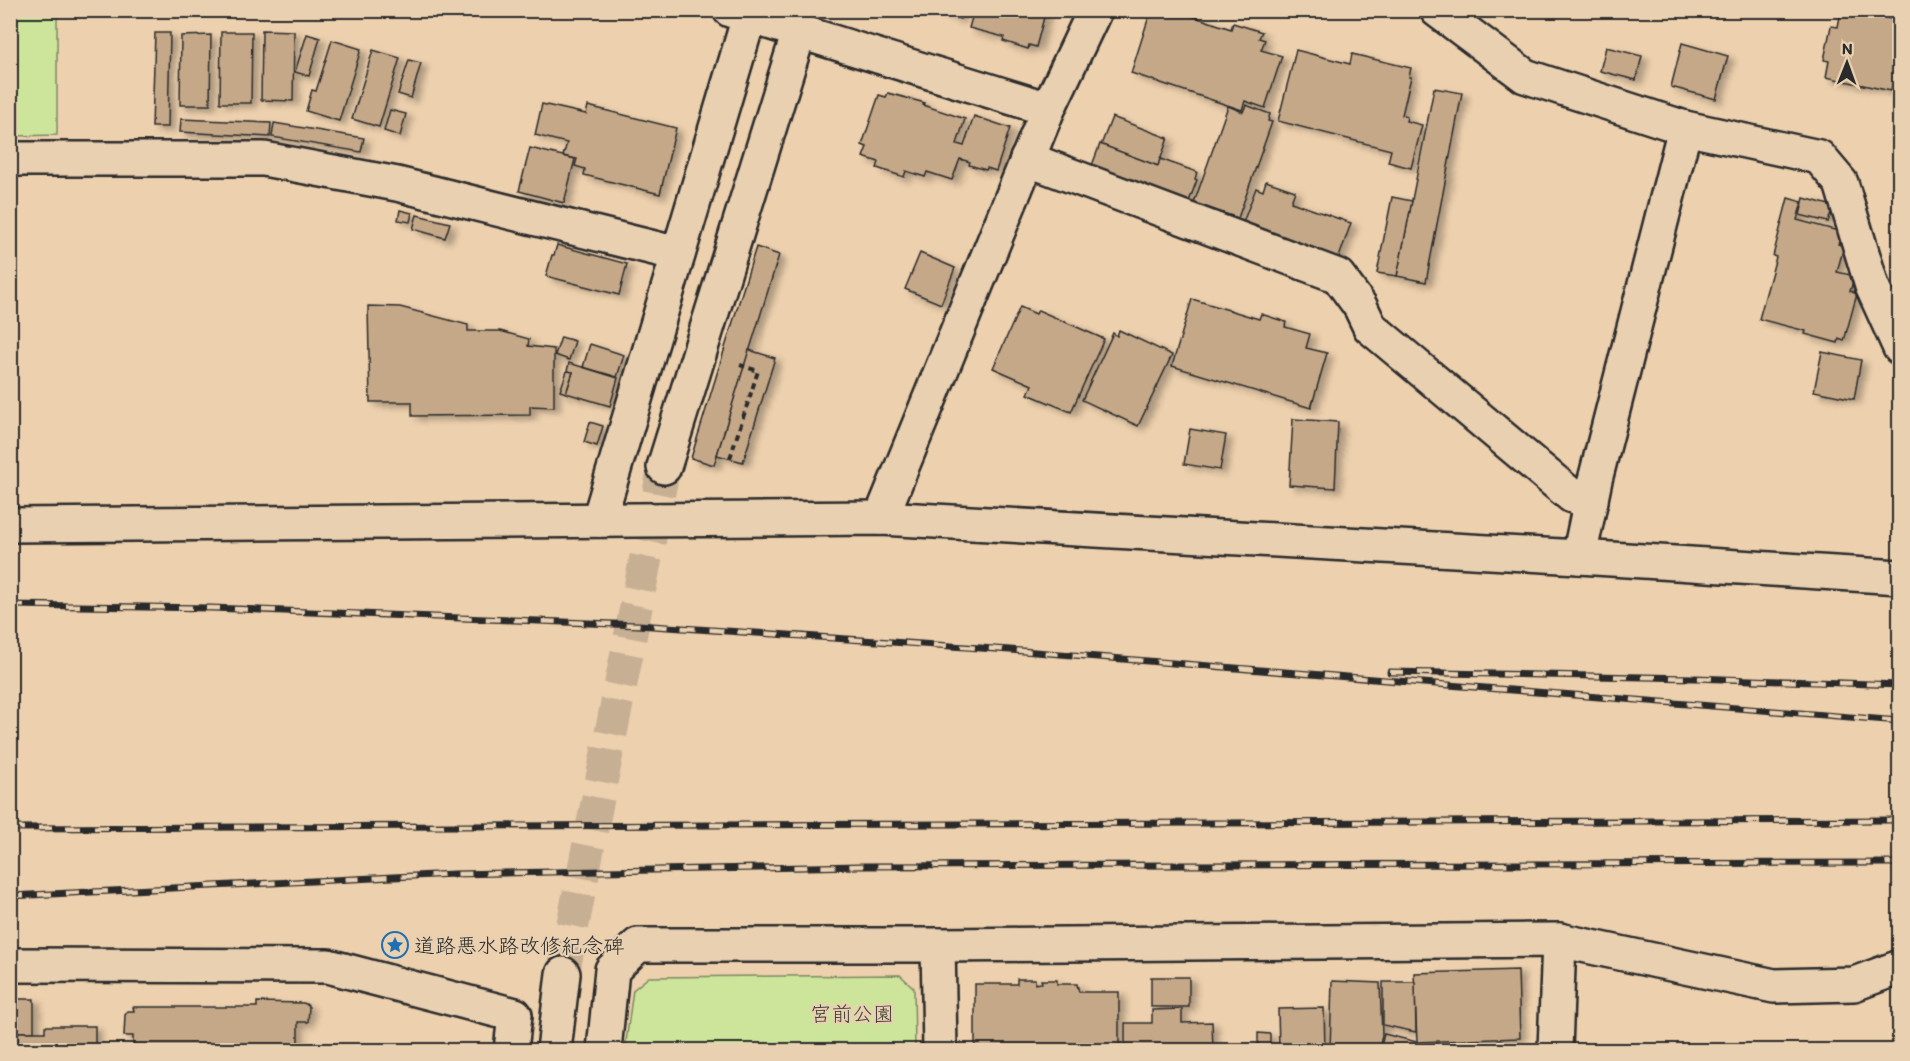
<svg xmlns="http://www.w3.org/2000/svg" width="1910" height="1061" viewBox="0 0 1910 1061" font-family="Itim,'Klee One',sans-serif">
<defs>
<filter id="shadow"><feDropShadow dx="6" dy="4" stdDeviation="3" flood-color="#0004"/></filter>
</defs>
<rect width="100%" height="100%" fill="#edd0ad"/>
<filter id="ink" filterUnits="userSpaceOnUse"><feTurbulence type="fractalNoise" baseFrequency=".0167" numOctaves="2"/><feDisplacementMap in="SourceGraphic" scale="12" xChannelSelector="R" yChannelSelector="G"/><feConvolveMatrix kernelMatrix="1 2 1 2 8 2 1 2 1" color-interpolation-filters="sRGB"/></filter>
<g filter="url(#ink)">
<g fill="#cde59b" stroke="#7c8863" stroke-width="1.5">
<polygon points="10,11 57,11 57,135 11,136"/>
<polygon points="900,975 914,988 915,1050 625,1050 633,990 649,977"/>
</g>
<g fill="#c5a888" stroke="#2b2b2b" stroke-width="1.5" filter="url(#shadow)">
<polygon points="935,10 962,10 960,19"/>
<polygon points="974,10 1046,10 1036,47 1029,45 1028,49 1003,41 1004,37 969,28"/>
<polygon points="1151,10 1174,10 1231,29 1233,23 1262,32 1259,38 1265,40 1261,50 1282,56 1265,108 1245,101 1242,110 1131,73"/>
<polygon points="1841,10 1852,10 1900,21 1900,51 1891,91 1826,77 1829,61 1824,60 1831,26 1838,27"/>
<polygon points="262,30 294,31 293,101 261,100"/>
<polygon points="221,32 252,32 251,103 220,103"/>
<polygon points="155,33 170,33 168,127 152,127"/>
<polygon points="307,34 320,38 309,76 295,72"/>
<polygon points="211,35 210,105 180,105 181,36"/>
<polygon points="332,40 361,49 339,121 306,111 312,90 316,91"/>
<polygon points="1682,43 1728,56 1716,99 1671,87"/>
<polygon points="1606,47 1642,56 1636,80 1600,71"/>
<polygon points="373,50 400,58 379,127 352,119"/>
<polygon points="1296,50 1350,64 1352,54 1411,68 1409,77 1411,77 1402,115 1407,117 1406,121 1422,125 1411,168 1388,162 1391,150 1278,121"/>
<polygon points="409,60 421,63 411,98 398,94"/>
<polygon points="1434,88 1462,93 1426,282 1397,276"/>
<polygon points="888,93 925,103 923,105 965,119 957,144 964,146 974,116 1010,128 996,171 987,168 986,170 969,165 970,162 960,159 952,180 927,172 925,177 906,171 904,177 877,168 879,162 863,157 867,147 862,145 879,95 886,97"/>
<polygon points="542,104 586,114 588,106 676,128 660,194 584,175 585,169 575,166 577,159 563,156 567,143 535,135"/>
<polygon points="1246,105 1270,114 1268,121 1272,122 1238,218 1194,203 1228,106 1243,112"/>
<polygon points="390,110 406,114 400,136 384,131"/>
<polygon points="1112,117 1168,138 1158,166 1101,145"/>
<polygon points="181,119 271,123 270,137 180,132"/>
<polygon points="274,123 364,138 361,152 272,137"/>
<polygon points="1100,144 1158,166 1160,159 1197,172 1195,179 1197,180 1188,204 1091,168"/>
<polygon points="530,148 575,159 564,203 519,191"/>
<polygon points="1266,181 1295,191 1291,202 1351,223 1337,263 1241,228 1256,188 1263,191"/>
<polygon points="1392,197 1412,201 1397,276 1377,273"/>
<polygon points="1788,198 1802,202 1797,220 1842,232 1838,244 1844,246 1837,272 1855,276 1850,291 1857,294 1844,341 1839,339 1838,343 1805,334 1806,331 1759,319 1776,257 1773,256"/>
<polygon points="1804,198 1833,206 1828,222 1800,215"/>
<polygon points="400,210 412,213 410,222 398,220"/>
<polygon points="417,215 450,223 445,238 413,229"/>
<polygon points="557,245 627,264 619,295 546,276 552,255 554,255"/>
<polygon points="756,247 779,255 714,465 691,458"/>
<polygon points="920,253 955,268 941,304 905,289"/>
<polygon points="1192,299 1259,319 1261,314 1286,322 1285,327 1310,334 1306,348 1327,353 1311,408 1172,366"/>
<polygon points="368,306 400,307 468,325 468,331 500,331 529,339 528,346 554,349 554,407 530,406 530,415 412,416 412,402 370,402"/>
<polygon points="1020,307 1036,314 1038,310 1104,339 1071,412 1028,394 1032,385 993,368"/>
<polygon points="1119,330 1172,355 1138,426 1082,400 1113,333 1117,336"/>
<polygon points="561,337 575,341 569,360 555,355"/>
<polygon points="590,344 624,355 617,377 583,367"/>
<polygon points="749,350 775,358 743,462 717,455"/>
<polygon points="1822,352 1861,360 1854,399 1814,391"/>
<polygon points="569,363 618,378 610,406 566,393 573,372 567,371"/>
<polygon points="567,371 573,372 566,393 560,391"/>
<polygon points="1293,419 1338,422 1335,488 1289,485"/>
<polygon points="590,422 603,426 597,446 584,442"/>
<polygon points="1190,429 1226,435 1220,470 1184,464"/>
<polygon points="1518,970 1520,1038 1417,1042 1414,973"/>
<rect x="1151" y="977" width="38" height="30"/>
<polygon points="1017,979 1035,979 1035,984 1042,983 1041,980 1057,980 1057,984 1077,984 1079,992 1119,992 1119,1050 966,1050 966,1048 975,1048 975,984 1017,984"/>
<polygon points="1332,981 1380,983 1382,1035 1379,1050 1330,1050"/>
<polygon points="1383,982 1415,982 1416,1032 1383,1025"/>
<rect x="16" y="999" width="18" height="33"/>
<polygon points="257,1002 303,1003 306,1004 309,1007 308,1022 298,1022 298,1050 133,1050 133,1036 124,1036 125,1015 128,1011 134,1011 133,1007 257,1007"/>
<polygon points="1324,1008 1325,1050 1279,1050 1278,1009"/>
<polygon points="1182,1009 1182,1023 1212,1022 1213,1050 1125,1050 1125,1023 1152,1023 1152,1010"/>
<polygon points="45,1026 95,1026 95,1050 18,1050 18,1032 45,1032"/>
<polygon points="1258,1033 1270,1034 1270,1049 1258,1049"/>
<polygon points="1384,1034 1417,1042 1415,1050 1380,1050"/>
</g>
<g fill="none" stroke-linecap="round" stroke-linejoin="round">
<polyline stroke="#c6af93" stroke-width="33" stroke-dasharray="33 16" stroke-linecap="butt" points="563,974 664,467"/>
<defs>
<g id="street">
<polyline points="730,10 1048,109"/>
<polyline points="1437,10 1525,76 1685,128 1595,480 1579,557"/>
<polyline points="1685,128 1819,157 1841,183 1872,286 1900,348"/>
<polyline points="10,159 264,159 397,184 678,254"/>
<polyline points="1027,159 1338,276 1360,306 1370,327 1572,496 1591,501"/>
<polyline points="881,518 1048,109 1095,10"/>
<polyline points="599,520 749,17"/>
<polyline points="938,945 940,1050"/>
<polyline points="10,965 328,966 515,1015 511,1050"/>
<polyline points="604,1050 612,970 638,945 938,945 1559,940 1774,986 1854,984 1900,967"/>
<polyline points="1555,1050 1559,940"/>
</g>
<g id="secondary">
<polyline points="664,467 799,32"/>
<polyline points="10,525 881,518 1579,557 1900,577"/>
<polyline points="554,1050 563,974"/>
</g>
</defs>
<use href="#street" stroke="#2b2b2b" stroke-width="38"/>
<use href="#secondary" stroke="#2b2b2b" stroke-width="38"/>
<polyline stroke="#2b2b2b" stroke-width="4" stroke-dasharray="6 4.5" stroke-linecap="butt" points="730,458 758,371 740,365"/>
<use href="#street" stroke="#e9d0b1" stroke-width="33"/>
<use href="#secondary" stroke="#e9d0b1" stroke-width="33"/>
<defs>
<g id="rail">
<polyline points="10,605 211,608 638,625 1010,650 1900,721"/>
<polyline points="1390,672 1694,678 1900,685"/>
<polyline points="10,828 1900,820"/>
<polyline points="10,896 454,874 861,866 1900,863"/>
</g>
</defs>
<use href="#rail" stroke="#2b2b2b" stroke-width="7"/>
<use href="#rail" stroke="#e9d0b1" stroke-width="4.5" stroke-dasharray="14" stroke-linecap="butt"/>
</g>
</g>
<defs>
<symbol id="sight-ring" viewBox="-11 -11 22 22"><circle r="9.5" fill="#e9d0b1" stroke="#1f6fb2" stroke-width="1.5"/><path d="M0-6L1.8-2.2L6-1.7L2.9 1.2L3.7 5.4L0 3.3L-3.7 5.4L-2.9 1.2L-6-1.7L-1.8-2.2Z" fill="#1f6fb2"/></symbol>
</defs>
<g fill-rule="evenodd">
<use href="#sight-ring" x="380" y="930" width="30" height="30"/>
</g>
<g text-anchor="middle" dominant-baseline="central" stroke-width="4.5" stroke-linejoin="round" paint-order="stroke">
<g font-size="21" fill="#2b2b2b" stroke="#e9d0b1" text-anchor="start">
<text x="414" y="945">道路悪水路改修紀念碑</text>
</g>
<g font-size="21" fill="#3b3e36" stroke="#e9d0b1">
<text x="852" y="1013">宮前公園</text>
</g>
</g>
<rect width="1910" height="1061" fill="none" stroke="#e9d0b1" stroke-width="36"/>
<rect x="18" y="18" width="1874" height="1025" fill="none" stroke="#2b2b2b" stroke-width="2" filter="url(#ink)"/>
<g transform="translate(1847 63) rotate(1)" stroke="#e9d0b1" stroke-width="4.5" paint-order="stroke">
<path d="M0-4.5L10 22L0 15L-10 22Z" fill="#2b2b2b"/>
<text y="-9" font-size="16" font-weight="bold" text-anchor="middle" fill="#2b2b2b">N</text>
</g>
</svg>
